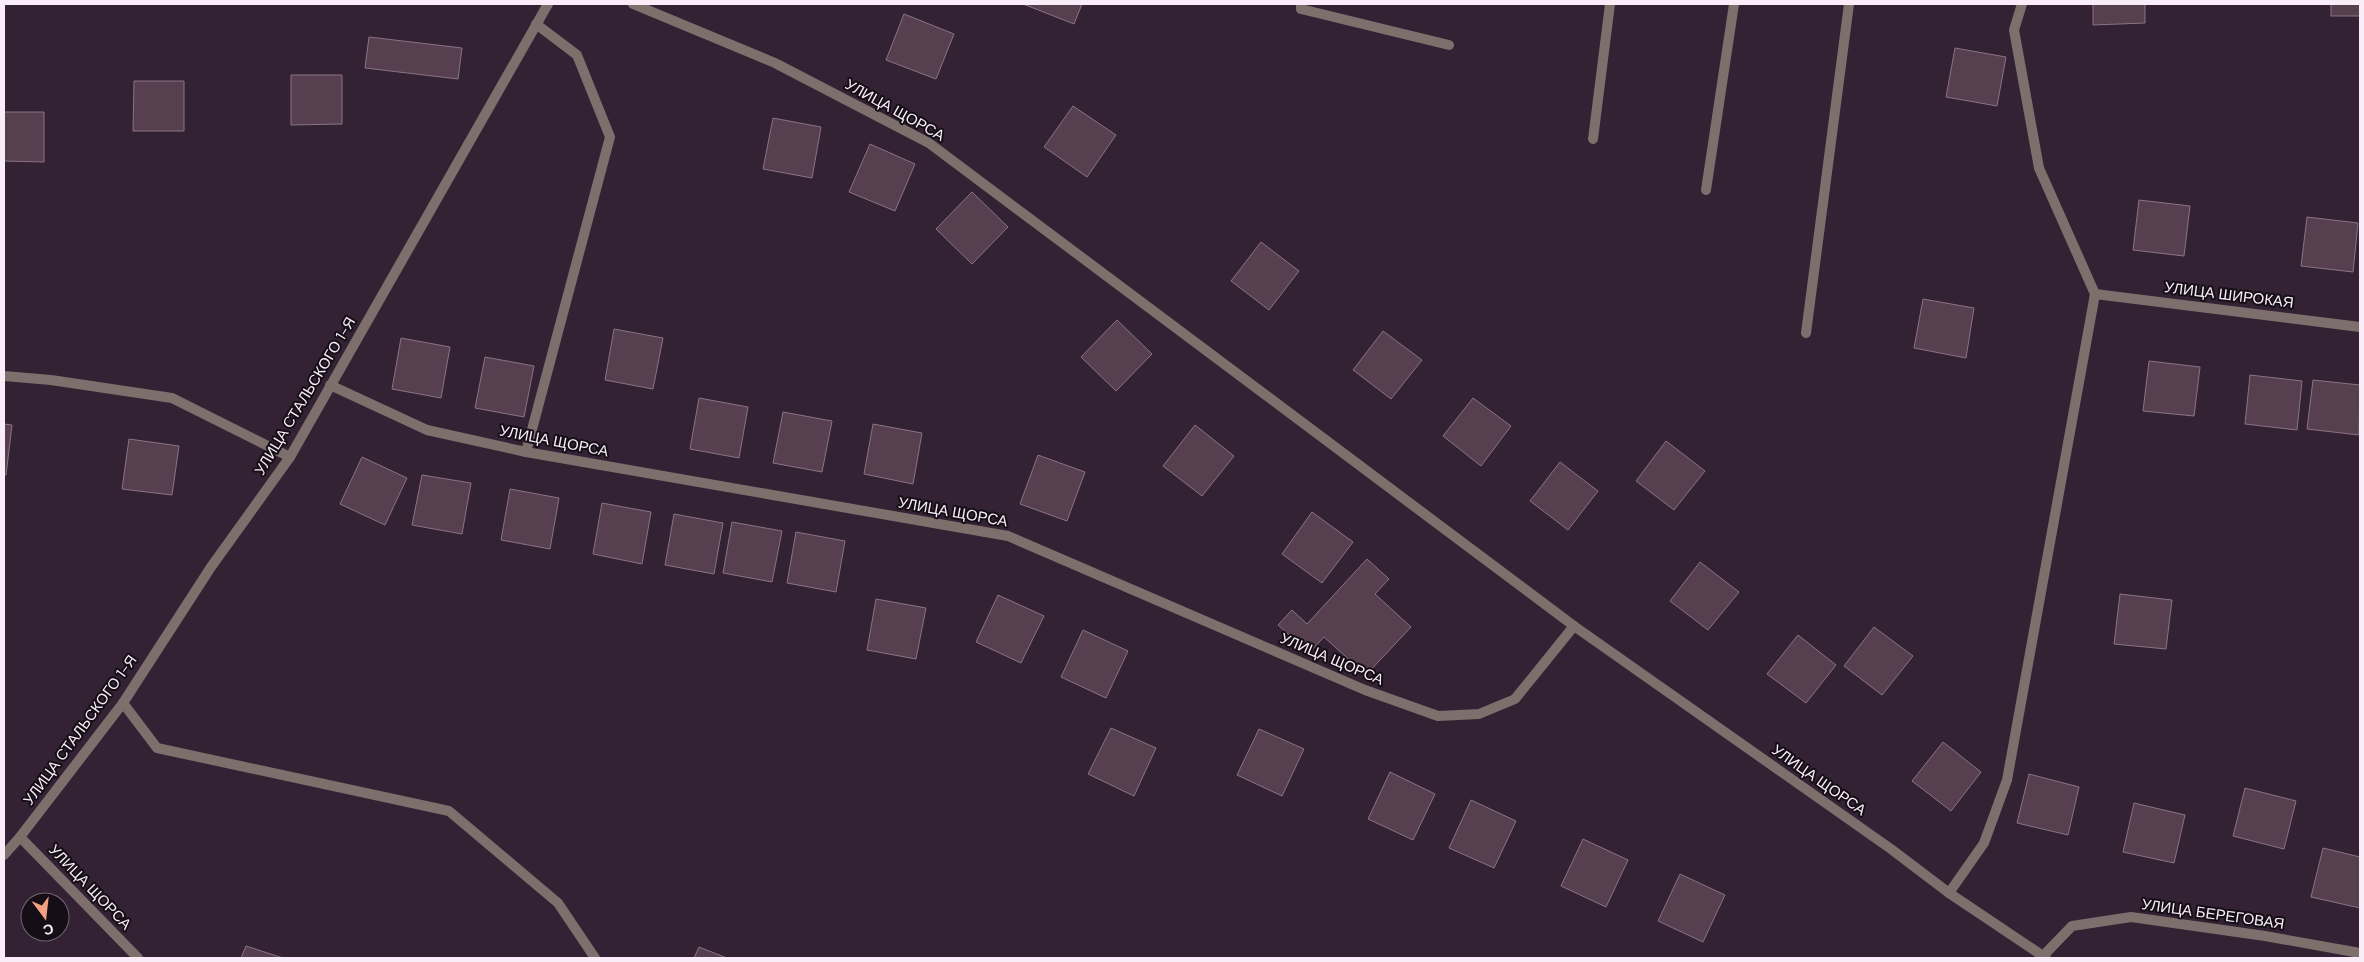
<svg xmlns="http://www.w3.org/2000/svg" width="2364" height="962" viewBox="0 0 2364 962" font-family="'DM Sans',sans-serif">
<rect width="100%" height="100%" fill="#322233"/>
<g fill="#56404f" stroke="#8b7383">
<polygon points="1023,4 1082,4 1074,24"/>
<polygon points="2093,4 2145,4 2145,23 2093,25"/>
<rect x="2331" y="4" width="29" height="12"/>
<polygon points="904,14 954,34 936,79 886,60"/>
<polygon points="369,37 462,48 458,79 365,68"/>
<polygon points="1955,48 2006,57 1997,106 1946,97"/>
<polygon points="291,75 342,75 342,124 291,125"/>
<polygon points="134,81 184,81 184,131 133,131"/>
<polygon points="1073,106 1116,135 1087,177 1044,147"/>
<polygon points="4,112 44,112 44,162 4,161"/>
<polygon points="773,118 821,127 812,178 763,169"/>
<polygon points="870,144 915,164 895,211 849,192"/>
<polygon points="972,192 1008,227 972,264 936,229"/>
<polygon points="2139,200 2190,206 2184,256 2133,250"/>
<polygon points="2307,217 2358,223 2353,272 2301,266"/>
<polygon points="1261,242 1299,271 1269,310 1231,281"/>
<polygon points="1923,299 1974,308 1966,358 1914,348"/>
<polygon points="1117,320 1152,354 1116,391 1081,357"/>
<polygon points="614,329 663,338 653,389 605,380"/>
<polygon points="1383,331 1422,360 1391,399 1353,370"/>
<polygon points="401,338 450,347 441,398 392,389"/>
<polygon points="485,357 534,366 524,417 475,408"/>
<polygon points="2149,361 2200,367 2194,416 2143,411"/>
<polygon points="2250,375 2302,381 2297,430 2245,424"/>
<polygon points="2313,380 2360,385 2359,435 2307,429"/>
<polygon points="699,398 748,407 739,458 690,449"/>
<polygon points="1473,398 1511,426 1481,466 1443,436"/>
<polygon points="783,412 832,421 822,472 773,463"/>
<polygon points="4,424 12,425 6,475 4,475"/>
<polygon points="873,424 922,433 913,484 864,474"/>
<polygon points="1195,425 1234,456 1202,496 1163,466"/>
<polygon points="129,439 179,446 172,495 122,489"/>
<polygon points="1666,441 1705,471 1674,510 1636,481"/>
<polygon points="1038,455 1085,472 1067,521 1020,504"/>
<polygon points="362,457 407,478 385,525 340,504"/>
<polygon points="1560,462 1598,491 1568,530 1530,501"/>
<polygon points="422,475 471,483 462,534 412,525"/>
<polygon points="510,489 559,498 550,549 501,540"/>
<polygon points="602,503 651,512 642,564 593,554"/>
<polygon points="1312,512 1353,542 1322,583 1282,554"/>
<polygon points="674,514 723,523 714,574 665,565"/>
<polygon points="732,522 782,531 772,582 723,573"/>
<polygon points="796,532 845,541 836,592 787,583"/>
<polygon points="1367,559 1389,579 1375,594 1411,627 1366,675 1324,637 1309,653 1278,625 1292,610 1307,624"/>
<polygon points="1700,562 1739,592 1708,630 1670,601"/>
<polygon points="2120,594 2172,600 2166,649 2114,644"/>
<polygon points="998,595 1044,616 1021,663 976,642"/>
<polygon points="876,599 926,608 916,659 867,650"/>
<polygon points="1874,627 1913,656 1882,695 1844,666"/>
<polygon points="1083,630 1128,651 1106,698 1061,677"/>
<polygon points="1798,635 1836,665 1806,703 1767,674"/>
<polygon points="1111,728 1156,748 1134,796 1088,774"/>
<polygon points="1259,729 1304,749 1282,796 1237,775"/>
<polygon points="1943,742 1981,772 1951,811 1912,781"/>
<polygon points="1390,772 1435,794 1413,840 1368,819"/>
<polygon points="2029,774 2079,787 2068,835 2017,823"/>
<polygon points="2245,788 2296,801 2284,849 2233,836"/>
<polygon points="1471,800 1516,821 1494,868 1449,848"/>
<polygon points="2134,803 2185,815 2174,863 2123,852"/>
<polygon points="1583,839 1628,860 1606,907 1561,886"/>
<polygon points="2323,848 2360,857 2360,908 2311,897"/>
<polygon points="1680,874 1725,895 1703,942 1658,921"/>
<polygon points="246,946 283,958 241,958"/>
<polygon points="699,947 727,958 694,958"/>
</g>
<g fill="none" stroke-linecap="round" stroke-linejoin="round">
<g stroke="#7c6f6c" stroke-width="10">
<polyline points="1301,4 1301,9 1449,45"/>
<polyline points="1593,139 1610,4"/>
<polyline points="1706,190 1734,4"/>
<polyline points="1806,333 1849,4"/>
<polyline points="526,452 610,137 577,55 536,24"/>
<polyline points="123,703 157,748 449,811 558,903 595,958"/>
<polyline points="1949,893 1984,843 2007,780 2095,294 2039,168 2014,30 2022,4"/>
</g>
<g stroke="#7c6f6c" stroke-width="10">
<polyline points="2095,294 2360,327"/>
<polyline points="4,376 51,380 172,398 290,457"/>
<polyline points="330,385 427,430 526,452 1008,536 1365,690 1438,716 1479,714 1515,699 1574,626"/>
<polyline points="20,837 138,958"/>
<polyline points="4,855 20,837 123,703 211,567 290,457 548,4"/>
<polyline points="2043,956 2072,926 2131,917 2265,936 2360,953"/>
</g>
<polyline stroke="#7c6f6c" stroke-width="10" points="633,4 775,63 929,143 1574,626 1891,849 1949,893 2046,958"/>
</g>
<g text-anchor="middle" dominant-baseline="central" stroke-width="4" stroke-linejoin="round" paint-order="stroke">
<g font-size="15" fill="#f8edf9" stroke="#160e16">
<text transform="translate(895 110) rotate(29)">УЛИЦА ЩОРСА</text>
<text transform="translate(2229 295) rotate(7)">УЛИЦА ШИРОКАЯ</text>
<text transform="translate(305 396) rotate(-59)">УЛИЦА СТАЛЬСКОГО 1-Я</text>
<text transform="translate(554 441) rotate(11)">УЛИЦА ЩОРСА</text>
<text transform="translate(953 512) rotate(10)">УЛИЦА ЩОРСА</text>
<text transform="translate(1332 659) rotate(23)">УЛИЦА ЩОРСА</text>
<text transform="translate(80 730) rotate(-54)">УЛИЦА СТАЛЬСКОГО 1-Я</text>
<text transform="translate(1819 780) rotate(35)">УЛИЦА ЩОРСА</text>
<text transform="translate(90 887) rotate(46)">УЛИЦА ЩОРСА</text>
<text transform="translate(2213 914) rotate(8)">УЛИЦА БЕРЕГОВАЯ</text>
</g>
</g>
<rect width="2364" height="962" fill="none" stroke="#f8edf9" stroke-width="10"/>
<g transform="translate(45 917) rotate(165)"><circle r="24" fill="#160e16" stroke="#706771"/>
<path d="M0-4L9 19L0 12L-9 19Z" fill="#f2a081"/>
<text y="-8" font-size="14" font-weight="bold" text-anchor="middle" fill="#f8edf9">С</text>
</g>
</svg>
